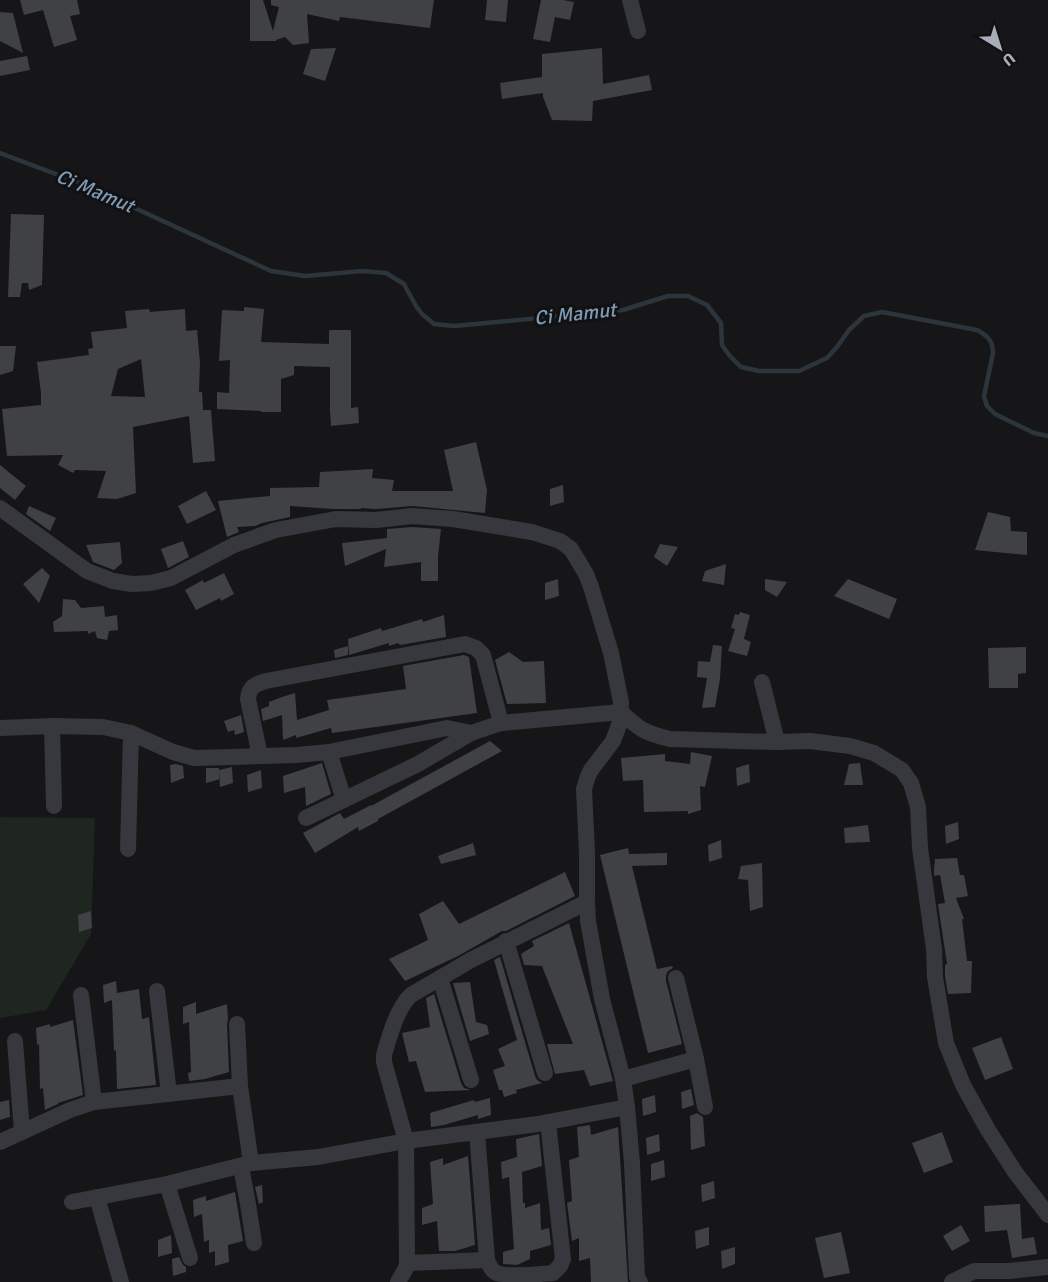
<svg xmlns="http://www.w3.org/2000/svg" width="1048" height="1282" viewBox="0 0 1048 1282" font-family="Signika,sans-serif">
<rect width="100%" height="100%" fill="#161618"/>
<polygon fill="#1e261f" points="0,817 95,818 91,934 46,1010 0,1018"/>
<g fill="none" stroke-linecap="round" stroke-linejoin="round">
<path stroke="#2c353c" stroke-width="4.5" d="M0 153 85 185 271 271 305 276 362 271 386 273 404 284 416 306 422 314 434 324 454 326 623 310 668 296H688L707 305 721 323 722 345 729 355 741 367 759 371H799L827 358 837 347 849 330 864 316 882 312 977 330C988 336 993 341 993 353L984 396 987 406 995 414 1034 433 1048 436"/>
</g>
<g fill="#404145" fill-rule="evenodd">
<polygon points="20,0 77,0 80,14 70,16 77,40 54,47 43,10 24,15"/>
<polygon points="250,0 263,0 273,31 279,7 271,5 271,0 434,0 430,28 340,17 339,21 307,14 309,43 293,45 285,37 276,40 276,41 250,41"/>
<polygon points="487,0 508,0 506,22 485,20"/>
<polygon points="541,0 563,0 574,2 570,20 555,17 550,42 533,39"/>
<polygon points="0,12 13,13 23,53 0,41"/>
<polygon points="336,48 325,81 303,74 311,49"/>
<polygon points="602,48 603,84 649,75 652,90 593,101 592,121 552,120 543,97 543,93 502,99 500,83 542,77 542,54"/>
<polygon points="27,56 30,70 0,76 0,61"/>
<polygon points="11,214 44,215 42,285 29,290 28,283 22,283 20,297 8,297"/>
<polygon points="244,307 264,309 261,342 329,344 329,330 351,330 351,408 358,407 359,423 331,426 330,410 330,367 294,366 294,375 281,379 281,412 261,412 261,411 217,409 217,392 229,393 230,360 219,361 222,310 244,311"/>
<path d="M149 309 150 312 185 309 186 331 197 330 200 363 199 392H202L203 410H211L215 461 193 463 189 416 133 427 136 493 117 499 97 498 106 471 75 470 73 473 58 465 63 455 7 456 2 409 41 405V393L37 362 89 355 88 349 93 348 91 332 127 328 125 311ZM141 359 145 397 111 396 118 369Z"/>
<polygon points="0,346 16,346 13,371 0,375"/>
<polygon points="476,442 487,490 485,513 413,506 376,509 361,508 361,509 334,509 290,506 290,517 262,523 255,526 237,527 239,532 227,537 218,501 270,496 270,488 319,487 320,472 373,469 372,478 394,480 392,491 453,491 444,450"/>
<polygon points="0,465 26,486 15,500 0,488"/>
<polygon points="563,485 564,502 550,506 550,489"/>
<polygon points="206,491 216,510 187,524 178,506"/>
<polygon points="29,506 56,518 50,531 26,514"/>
<polygon points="988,512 1010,517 1011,531 1027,532 1027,555 975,550"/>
<polygon points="412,527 441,529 438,557 438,581 421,581 421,562 384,567 386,549 345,566 342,543 387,538 387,529"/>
<polygon points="183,541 189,557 168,568 161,549"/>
<polygon points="120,542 122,563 114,570 93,562 86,545"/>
<polygon points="660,544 678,547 667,566 654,557"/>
<polygon points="726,564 724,585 702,581 705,571"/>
<polygon points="42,568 50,576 39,603 23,584"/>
<polygon points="224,573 234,594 221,601 220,598 196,610 185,590 203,580 204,583"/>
<polygon points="558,579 559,596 545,600 545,583"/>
<polygon points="765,579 787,582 777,597 765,590"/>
<polygon points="848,579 897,599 889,619 834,596"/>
<polygon points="63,599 75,600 81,608 104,606 105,617 117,615 118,630 109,631 107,640 97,638 95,631 88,634 88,631 54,632 53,622 62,616"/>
<polygon points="740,612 750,615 744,639 751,642 747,656 728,651 735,629 731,628 735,614 739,615"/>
<polygon points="444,615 446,637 400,645 398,643 389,646 389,643 349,655 348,639 381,628 382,631 422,619 423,622"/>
<polygon points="713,645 722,646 720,679 715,707 702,708 707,678 697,677 698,661 710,662"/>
<polygon points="348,646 348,655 335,658 334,650"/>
<polygon points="1026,647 1026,673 1018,674 1018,688 989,688 988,648"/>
<polygon points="509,652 523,662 544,661 546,703 507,704 495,660"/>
<polygon points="464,655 469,657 477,713 332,733 331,728 296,738 296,735 283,740 282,715 263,721 261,709 269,706 269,702 282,697 295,693 297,720 329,710 327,700 406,689 403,666"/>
<polygon points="241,715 244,732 235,735 234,730 228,732 224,721"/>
<polygon points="490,741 502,751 378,819 378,821 359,831 358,827 315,853 303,833 340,813 344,819 371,805 371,806"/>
<polygon points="691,752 712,756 705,787 700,786 701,810 688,814 688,811 644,812 643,780 623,781 621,758 665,754 665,761 690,764"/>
<polygon points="322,763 331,794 306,806 305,787 284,793 283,776"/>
<polygon points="860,763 863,785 844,785 849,764"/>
<polygon points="176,764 183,766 184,778 171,783 170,765"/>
<polygon points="749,764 750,782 737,786 736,768"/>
<polygon points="232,767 233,783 220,787 219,771 220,779 206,783 206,768 219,768 219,770"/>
<polygon points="261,770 262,788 248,792 247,775"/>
<polygon points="958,822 959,839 946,844 945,826"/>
<polygon points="868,825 870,842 845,843 844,828"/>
<polygon points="721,840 722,858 709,862 708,845"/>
<polygon points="473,843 476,855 441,864 438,856"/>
<polygon points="628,848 629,854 667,853 667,865 632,866 657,969 672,966 673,968 668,971 666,975 666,981 682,1044 648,1053 600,855"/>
<polygon points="957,858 960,875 964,875 968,896 956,898 964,919 962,919 967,961 972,961 971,993 948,994 945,976 945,965 947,964 938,904 945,903 940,875 934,876 934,870 935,859"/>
<polygon points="762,863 763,907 750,911 748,880 738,879 741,866"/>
<polygon points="565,872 575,896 506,931 502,931 458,956 405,981 389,959 428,940 419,914 443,901 459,924"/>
<polygon points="91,911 92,928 79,932 78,915"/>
<polygon points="569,923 613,1081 590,1086 584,1070 555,1074 547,1044 573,1044 542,966 524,965 521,954 534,946 532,941"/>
<polygon points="500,957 535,1076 537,1080 542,1083 516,1090 517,1093 504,1097 502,1090 499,1090 493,1070 505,1066 498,1049 517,1040 494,960"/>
<polygon points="116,981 117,993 139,989 142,1019 149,1017 156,1085 117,1089 116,1050 114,1051 112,1000 104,1003 103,985"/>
<polygon points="470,982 476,1022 487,1025 489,1034 470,1041 453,983"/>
<polygon points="434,994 461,1083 464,1088 471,1090 425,1092 416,1061 409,1062 402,1033 430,1027 426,998"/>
<polygon points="196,1002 196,1014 227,1004 228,1019 227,1024 229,1072 205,1079 189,1081 188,1073 191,1072 189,1022 183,1024 183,1007"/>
<polygon points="73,1020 83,1095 58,1103 58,1104 45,1110 43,1088 40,1089 39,1044 37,1045 36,1028 50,1024 50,1027"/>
<polygon points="1001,1037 1013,1069 985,1080 972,1048"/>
<polygon points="691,1089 694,1105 682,1109 681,1092"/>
<polygon points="655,1095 656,1112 643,1116 642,1099"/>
<polygon points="490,1098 491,1115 478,1119 478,1115 444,1125 431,1127 430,1113 474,1100 475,1102"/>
<polygon points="9,1100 10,1117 0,1120 0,1102"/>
<polygon points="697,1113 703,1117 705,1146 691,1150 690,1116"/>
<polygon points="590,1125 591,1135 618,1127 628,1282 591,1282 590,1258 579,1261 579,1238 572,1241 567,1203 572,1201 569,1160 579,1157 577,1127"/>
<polygon points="942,1132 953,1162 924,1173 912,1143"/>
<polygon points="539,1134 542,1166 522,1172 523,1203 525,1203 525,1208 540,1203 541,1230 549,1228 551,1245 530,1251 530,1259 517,1265 503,1264 503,1252 514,1249 509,1177 502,1179 501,1162 517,1157 516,1139"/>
<polygon points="659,1134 660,1151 647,1155 646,1138"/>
<polygon points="468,1156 475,1245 455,1251 439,1251 437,1221 422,1225 422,1208 433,1204 430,1162 443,1158 443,1165"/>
<polygon points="664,1160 665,1177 651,1181 651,1164"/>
<polygon points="714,1181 715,1198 702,1202 701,1185"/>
<polygon points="262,1185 263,1202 259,1204 255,1187"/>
<polygon points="235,1192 243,1241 228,1245 229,1262 215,1266 215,1251 209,1253 209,1240 204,1242 202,1214 194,1217 193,1200 206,1196 206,1201"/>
<polygon points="1020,1204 1022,1239 1034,1237 1037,1254 1012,1258 1007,1230 985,1232 984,1206"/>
<polygon points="961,1225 970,1241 952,1251 943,1236"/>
<polygon points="709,1227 709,1245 696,1249 695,1231"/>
<polygon points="841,1232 850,1273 824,1278 815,1238"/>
<polygon points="171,1235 172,1253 158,1257 158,1240"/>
<polygon points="735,1247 735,1264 722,1269 721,1251"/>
<polygon points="179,1257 183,1265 186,1267 186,1272 173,1276 172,1259"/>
</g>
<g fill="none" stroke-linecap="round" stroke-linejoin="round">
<g stroke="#37383d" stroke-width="16">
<polyline points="630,0 638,31"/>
<polyline points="0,508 87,571 113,581 132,584 151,583 171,578 234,545 276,530 336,519 376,520 412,516 453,519 532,532 560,541 571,549 586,574 591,587 611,653 621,702 620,722 616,733 613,741 591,770 588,776 584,789 587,852 587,902 588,921 602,999 623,1079 627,1107 632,1163 637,1277 640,1282"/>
<polyline points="762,682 777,742"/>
<polyline points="52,726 54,806"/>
<polyline points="0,728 52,726 103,727 131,733 173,752 194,758 297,755 329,752 447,728 471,733"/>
<polyline points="329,752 344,800"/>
<path d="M260 756 248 699C249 687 255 684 266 681L465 644 476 648 483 655 501 723"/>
<path d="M306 818 418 764 471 733 501 723 621 712C640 730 645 733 670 739L777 742 810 741 850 746 874 753 902 770 911 783 918 807 920 848 934 949 935 977 946 1043 963 1085 988 1130 1015 1172 1048 1215"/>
<polyline points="128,849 131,733"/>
<polyline points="506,941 545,1073"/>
<polyline points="440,978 471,1080"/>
<polyline points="676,978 696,1059 705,1107"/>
<polyline points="157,991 169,1094"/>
<polyline points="81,995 94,1102"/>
<polyline points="237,1024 240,1086"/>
<polyline points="15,1041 22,1132"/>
<polyline points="623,1079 696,1059"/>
<path d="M477 1132 487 1260C489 1264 491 1270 495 1272 504 1278 541 1274 553 1273L560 1266 563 1259 548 1122"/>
<polyline points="0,1142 70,1110 94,1102 240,1086 251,1163"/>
<polyline points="241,1167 248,1204 254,1243"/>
<polyline points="167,1184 190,1258"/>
<polyline points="97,1197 121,1282"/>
<polyline points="72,1202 167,1184 251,1163 318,1157 406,1141 538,1124 627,1107"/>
<polyline points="407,1263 487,1260"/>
<path d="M398 1282 405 1270 407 1263 406 1141 384 1062V1055C389 1037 397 1008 411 995L471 960 587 902"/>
<polyline points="952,1282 974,1271 1009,1271 1048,1267"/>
</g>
</g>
<g text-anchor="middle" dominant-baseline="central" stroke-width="6" stroke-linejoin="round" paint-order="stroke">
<g font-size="20" font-style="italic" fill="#7f9bb3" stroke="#111113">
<text transform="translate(95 191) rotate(23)">Ci Mamut</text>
<text transform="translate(575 314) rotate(-6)">Ci Mamut</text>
</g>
</g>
<g transform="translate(1000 48) rotate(142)" stroke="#111113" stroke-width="4.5" paint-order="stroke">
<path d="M0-4.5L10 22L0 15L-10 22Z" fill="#a8adb8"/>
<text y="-9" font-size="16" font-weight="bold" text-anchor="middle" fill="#a8adb8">U</text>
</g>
</svg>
